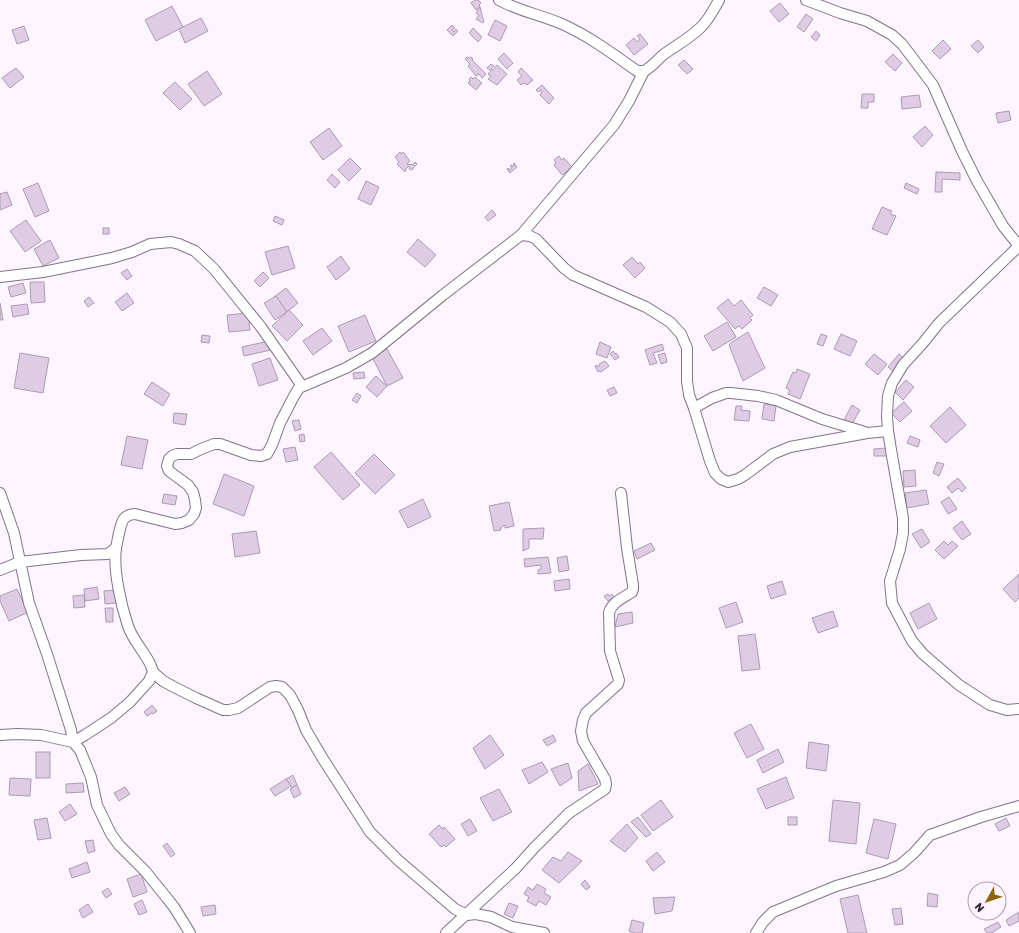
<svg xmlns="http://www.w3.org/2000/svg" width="1019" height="933" viewBox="0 0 1019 933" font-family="Rubik,sans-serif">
<rect width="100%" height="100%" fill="#fcf4ff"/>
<g fill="#decce5" stroke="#ac9bb2">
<polygon points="475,0 478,0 481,3 479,5 480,7 476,10 471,3"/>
<polygon points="780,3 789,14 779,22 770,11"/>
<polygon points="172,6 183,27 156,41 145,20"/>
<polygon points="480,7 483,19 484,20 483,23 476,19 479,15 476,13"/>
<polygon points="806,14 813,19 804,32 797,27"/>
<polygon points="201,18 208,31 185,43 179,29"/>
<polygon points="495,20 507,26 500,41 488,35"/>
<polygon points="452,25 455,28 452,30 454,32 456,29 458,31 453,36 447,30"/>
<polygon points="24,26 29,40 17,44 12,30"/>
<polygon points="473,28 482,37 478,42 469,33"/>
<polygon points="816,31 820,35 816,41 811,37"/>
<polygon points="640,34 648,44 634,55 626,45 634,38 637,42 640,39 637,36"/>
<polygon points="943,40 951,49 940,59 932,51"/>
<polygon points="978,40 984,47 978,53 971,46"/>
<polygon points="504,53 513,63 507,69 498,59"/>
<polygon points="893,54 902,63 895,71 885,62"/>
<polygon points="467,57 469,58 471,57 473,59 472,60 486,74 482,78 479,74 476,76 468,66 470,64 465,59"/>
<polygon points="684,60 693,69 687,74 678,65"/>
<polygon points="491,64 494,66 491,69 493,70 497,65 507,74 497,85 488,79 491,76 488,74 491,71 487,68"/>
<polygon points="16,68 24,77 10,88 2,78"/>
<polygon points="521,68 533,80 527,85 524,83 521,85 517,80 522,76 518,72"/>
<polygon points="207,71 222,94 204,106 188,84"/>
<polygon points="471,77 473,79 475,77 482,83 476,90 468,83 470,81 469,79"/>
<polygon points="175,82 192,99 180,110 163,93"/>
<polygon points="542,85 554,98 549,104 540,95 542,92 541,90 538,92 536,90"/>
<polygon points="862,94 874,94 874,102 868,102 868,108 861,108"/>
<polygon points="919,95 921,107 902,109 901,97"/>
<polygon points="1009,111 1011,120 998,123 996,113"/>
<polygon points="925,126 933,135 922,147 913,137"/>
<polygon points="329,128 342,146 323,160 310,142"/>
<polygon points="400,152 401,154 403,152 410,161 407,164 408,165 409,164 410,165 411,164 413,165 415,162 417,164 413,168 413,169 411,170 409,169 410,168 408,166 406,169 406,170 405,172 397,164 399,162 395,157"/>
<polygon points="559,156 562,160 564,158 572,167 562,175 554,165 556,162 554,160"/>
<polygon points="350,158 361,169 349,181 338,170"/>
<polygon points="514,163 517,167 510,173 507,169 508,168 509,170 512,168 510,166 512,165 513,167 515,165 513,164"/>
<polygon points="936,172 960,173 960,180 942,179 942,192 935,192"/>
<polygon points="332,174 340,182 335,188 327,180"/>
<polygon points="366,181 379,187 371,205 358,199"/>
<polygon points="38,183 49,211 35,217 23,189"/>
<polygon points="906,183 919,189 917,194 904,188"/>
<polygon points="7,192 12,205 0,210 0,194"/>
<polygon points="882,207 892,211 890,214 896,216 887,235 872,229"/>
<polygon points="492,210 496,215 488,221 485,217"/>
<polygon points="275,216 284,220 282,225 273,221"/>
<polygon points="26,220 41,241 25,252 10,231"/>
<rect x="103" y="228" width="6" height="6"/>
<polygon points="418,239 436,255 425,267 407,252"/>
<polygon points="50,240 59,258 43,266 34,249"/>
<polygon points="288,246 295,268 272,275 265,252"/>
<polygon points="341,256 350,269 336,280 327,267"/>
<polygon points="632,257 638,264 640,262 645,268 635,278 623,265"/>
<polygon points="127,269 132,276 127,280 121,273"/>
<polygon points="263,272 269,278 260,287 254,281"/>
<polygon points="30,282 44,282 45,302 31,303"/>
<polygon points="23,283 26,293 11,297 8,287"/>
<polygon points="764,287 778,295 771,306 757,298"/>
<polygon points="286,288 298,303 287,312 274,297"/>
<polygon points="127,293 134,303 122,311 115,302"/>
<polygon points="276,296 287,312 275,320 264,303"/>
<polygon points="89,297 94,303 88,307 84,301"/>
<polygon points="728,299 734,306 741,300 753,315 750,318 752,320 742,329 739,326 735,329 717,308"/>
<polygon points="0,303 3,320 0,320"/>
<polygon points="27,304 29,314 13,317 11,306"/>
<polygon points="289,310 303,325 287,341 272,326"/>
<polygon points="248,313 250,330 229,332 227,315"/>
<polygon points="365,315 376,341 349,352 338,326"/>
<polygon points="727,322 736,337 713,351 704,336"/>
<polygon points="322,328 332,341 313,355 303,341"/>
<polygon points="748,332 765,368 743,381 729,345 732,342"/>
<polygon points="821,334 827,336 823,346 817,344"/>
<polygon points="841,334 857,341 850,356 834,349"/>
<polygon points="202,335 210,336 209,343 201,342"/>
<polygon points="269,341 271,350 244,356 242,347"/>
<polygon points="600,342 611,347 607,358 596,354"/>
<polygon points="662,344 664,350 653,353 657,363 650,365 645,350"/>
<polygon points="387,349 403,378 387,386 372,357"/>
<polygon points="613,351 615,354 616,353 619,357 615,360 610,354"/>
<polygon points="20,353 49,358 43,393 14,388"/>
<polygon points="665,353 667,362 661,364 658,355"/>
<polygon points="874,354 887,364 878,375 865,364"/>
<polygon points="899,354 905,359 894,372 888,367"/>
<polygon points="270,358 278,380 259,386 252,364"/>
<polygon points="605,361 609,366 601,372 599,371 598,372 595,366 597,365 598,367 600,365 599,364"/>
<polygon points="797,369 810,374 800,399 788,394 790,390 786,388 793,372 796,373"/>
<polygon points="364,372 365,378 354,379 353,373"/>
<polygon points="376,376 387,386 377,397 366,387"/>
<polygon points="906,380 914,387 903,400 895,392"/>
<polygon points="152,382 170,394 163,406 144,394"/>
<polygon points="614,387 617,393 610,396 607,390"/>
<polygon points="357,393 361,396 357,403 352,400"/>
<polygon points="904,402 912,411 900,422 891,413"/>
<polygon points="764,404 776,406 774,421 762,419"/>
<polygon points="852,405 860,410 852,424 844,420"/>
<polygon points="736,406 742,406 741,410 750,411 749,421 734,420"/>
<polygon points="950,407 966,425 946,443 930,426"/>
<polygon points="174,413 187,414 185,425 173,423"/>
<polygon points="299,420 301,429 295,431 292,421"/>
<polygon points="304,434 305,441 300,442 299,435"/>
<polygon points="127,436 148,440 142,469 121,465"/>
<polygon points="910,436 920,440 918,447 907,443"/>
<polygon points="295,447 298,460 286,462 283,449"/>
<polygon points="886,448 887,456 874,456 874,449"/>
<polygon points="331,452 360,485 343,500 314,467"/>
<polygon points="374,454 395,475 375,494 355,473"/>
<polygon points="937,462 944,464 939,476 933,473"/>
<polygon points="915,470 916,486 904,487 903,471"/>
<polygon points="224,474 254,486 244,516 213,504"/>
<polygon points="958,478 966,488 962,492 958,488 952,493 947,487"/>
<polygon points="926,490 929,504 907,508 905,493"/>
<polygon points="164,494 177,496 175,505 162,503"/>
<polygon points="949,497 957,509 948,514 941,502"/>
<polygon points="423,499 431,517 408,528 399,511"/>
<polygon points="509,502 514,526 505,528 505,525 501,527 501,530 494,531 489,506"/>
<polygon points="962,521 971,534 962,540 953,528"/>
<polygon points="544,528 543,539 529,539 529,548 523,551 523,529"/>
<polygon points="922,529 930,542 921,548 912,534"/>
<polygon points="256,531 260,553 235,557 232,534"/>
<polygon points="944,541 948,545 952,541 958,546 944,559 935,550"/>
<polygon points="651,543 655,550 637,559 634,551"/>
<polygon points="567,556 569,570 559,572 557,558"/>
<polygon points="548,557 551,573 538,574 538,570 541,569 541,565 525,567 524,559"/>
<polygon points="1019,574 1019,598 1015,602 1003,589"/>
<polygon points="569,579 570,589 555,591 554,581"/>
<polygon points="782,581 786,594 771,599 767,586"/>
<polygon points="97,587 99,599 85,601 84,589"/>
<polygon points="17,589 28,612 9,621 0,601 0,596"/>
<polygon points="118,590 119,603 105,604 104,591"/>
<polygon points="608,594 610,596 612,594 614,597 608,601 604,596"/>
<polygon points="84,595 85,607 74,608 73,596"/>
<polygon points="736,602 743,622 726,628 719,608"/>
<polygon points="929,603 937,619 918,629 910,613"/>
<polygon points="105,608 113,608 113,622 106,622"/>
<polygon points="833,611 838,626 818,633 812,618"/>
<polygon points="632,612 633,623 615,627 618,614"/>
<polygon points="755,634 760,669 742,671 738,636"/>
<polygon points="152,705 157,711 153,714 152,713 147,716 144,712"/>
<polygon points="751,724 764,749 747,758 734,733"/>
<polygon points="490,735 504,755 485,769 473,748"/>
<polygon points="553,735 556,741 547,746 543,740"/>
<polygon points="809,742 829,745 826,771 806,768"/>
<polygon points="778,749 784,762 763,773 757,760"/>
<rect x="36" y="752" width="14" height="26"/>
<polygon points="542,762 548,772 529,784 522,770"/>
<polygon points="568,763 572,778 560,786 551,769"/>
<polygon points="588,764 598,784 579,791 578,771"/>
<polygon points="293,775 297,785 292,788 286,779"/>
<polygon points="786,777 794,798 766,809 757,789"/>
<polygon points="10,778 31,779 30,796 9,795"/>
<polygon points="286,779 291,786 275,796 270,789"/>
<polygon points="83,783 84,792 66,793 66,784"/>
<polygon points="297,785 301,794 294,798 290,789"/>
<polygon points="125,787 130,794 119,801 114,793"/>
<polygon points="499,789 512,812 493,821 480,798"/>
<polygon points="661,800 673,817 653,831 641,815"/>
<polygon points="833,800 860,803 856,844 829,841"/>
<polygon points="70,804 77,814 65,821 59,812"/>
<polygon points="638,817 651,834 646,837 631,822"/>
<rect x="788" y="817" width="9" height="8"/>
<polygon points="47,818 51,838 38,840 34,820"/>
<polygon points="1006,818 1010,826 999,831 995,824"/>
<polygon points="470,819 477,831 468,836 461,824"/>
<polygon points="874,819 896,824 888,859 866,853"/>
<polygon points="627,824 638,838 625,852 610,841"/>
<polygon points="439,825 443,829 444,827 455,839 446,847 444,845 441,847 429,834"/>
<polygon points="93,840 95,851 88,853 85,841"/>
<polygon points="167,843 175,854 171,857 163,846"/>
<polygon points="568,852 582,861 559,883 542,870 553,857 561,861"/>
<polygon points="657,852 665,862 653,871 646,861"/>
<polygon points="87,862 90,872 72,878 69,869"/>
<polygon points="141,874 147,892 133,897 127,879"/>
<polygon points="585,880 590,887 586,890 581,884"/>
<polygon points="537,884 546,889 544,893 551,897 546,905 539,901 536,906 527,901 529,897 524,894 528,887 533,890"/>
<polygon points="108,888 112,894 106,898 102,892"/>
<polygon points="928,893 938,895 937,907 927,906"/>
<polygon points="858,895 867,933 848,933 840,899"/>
<polygon points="675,897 672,911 655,914 653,898"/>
<polygon points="142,900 147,912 139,915 134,904"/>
<polygon points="509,903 518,906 513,918 504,914"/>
<polygon points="88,904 93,912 83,918 79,910"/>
<polygon points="215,905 216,914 203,916 201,907"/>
<polygon points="901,908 903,924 895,925 892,909"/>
<polygon points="1019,912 1019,921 1009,926 1006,920"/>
<polygon points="632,920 644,923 642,933 635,933 629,931"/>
<polygon points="998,922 1001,927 993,932 993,933 987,933 984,929"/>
</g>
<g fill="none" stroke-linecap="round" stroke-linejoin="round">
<defs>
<g id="minor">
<path d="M499 0C519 11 541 15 562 24 589 36 613 54 637 71H644C652 67 657 60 663 55 676 45 691 38 702 26 709 19 714 9 719 0"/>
<polyline points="806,0 840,13 867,21 892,35 902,44 933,85 962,151 977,181 1003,226 1019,246"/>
<polyline points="521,235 614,125 629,101 644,71"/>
<polyline points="1019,246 939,323 923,343 903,365 892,383 888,396 887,416 888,431 892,456 903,518 903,533 900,549 890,581 892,603 912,641 923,654 959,685 990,705 1007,710 1019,709"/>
<polyline points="0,277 43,272 112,258 132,252 150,244 171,242 179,244 195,251 214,269 261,327 302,386"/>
<polyline points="694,408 712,398 726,393 731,393 758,396 776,400 822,419 865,432"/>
<polyline points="0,493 14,533 29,603 47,654 71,730 73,742 80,750 91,777 97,805 111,834 119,845 145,871 162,892 174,907 190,933"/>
<polyline points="0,570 20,562 81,555 108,554 116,548"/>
<polyline points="153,672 163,681 174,687 196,698 223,710 229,710 238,708 270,687 276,686 282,687 290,695 298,710 306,730 323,759 370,832 398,860 455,909 467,915 476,914 491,917 512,927 544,933"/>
<path d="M0 735 18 734 41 735 73 742 85 735 111 718 130 702 149 681 153 672 151 666C145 652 133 641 128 626 121 605 113 570 116 548 117 543 118 538 119 533 122 522 122 515 135 514L175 524 182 523 189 520 194 514 196 508 195 500 193 492 188 485 169 471 167 466 169 459 172 456 177 454H191L201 449 214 444H220L251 455 261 456 267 454 272 445 280 423 294 396 299 388 346 368 372 353 443 295 521 235 530 236 536 239 564 268 573 275 646 307 670 322 681 334 687 348V381L689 395 694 408 710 461 715 473 721 479 728 482 738 479 745 475 773 454 790 447 867 433 888 431"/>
<path d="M446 933 516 868 534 848 569 813 605 789 606 784 605 779 583 741 581 731 583 720 586 713 618 684 619 680 610 651 609 613C611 603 623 598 632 592L633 589V585L627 548 621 493"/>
<polyline points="756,933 763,922 773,912 836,886 884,872 900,865 914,853 930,835 981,817 1019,806"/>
</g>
</defs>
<use href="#minor" stroke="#83738a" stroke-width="12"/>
<use href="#minor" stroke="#fff" stroke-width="10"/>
</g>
<g transform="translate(987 901) rotate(230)"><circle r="19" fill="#fcf4ff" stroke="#a8a1ab"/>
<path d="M0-3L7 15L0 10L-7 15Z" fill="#8f630a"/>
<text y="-6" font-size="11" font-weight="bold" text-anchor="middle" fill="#2b242d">N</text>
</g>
</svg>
